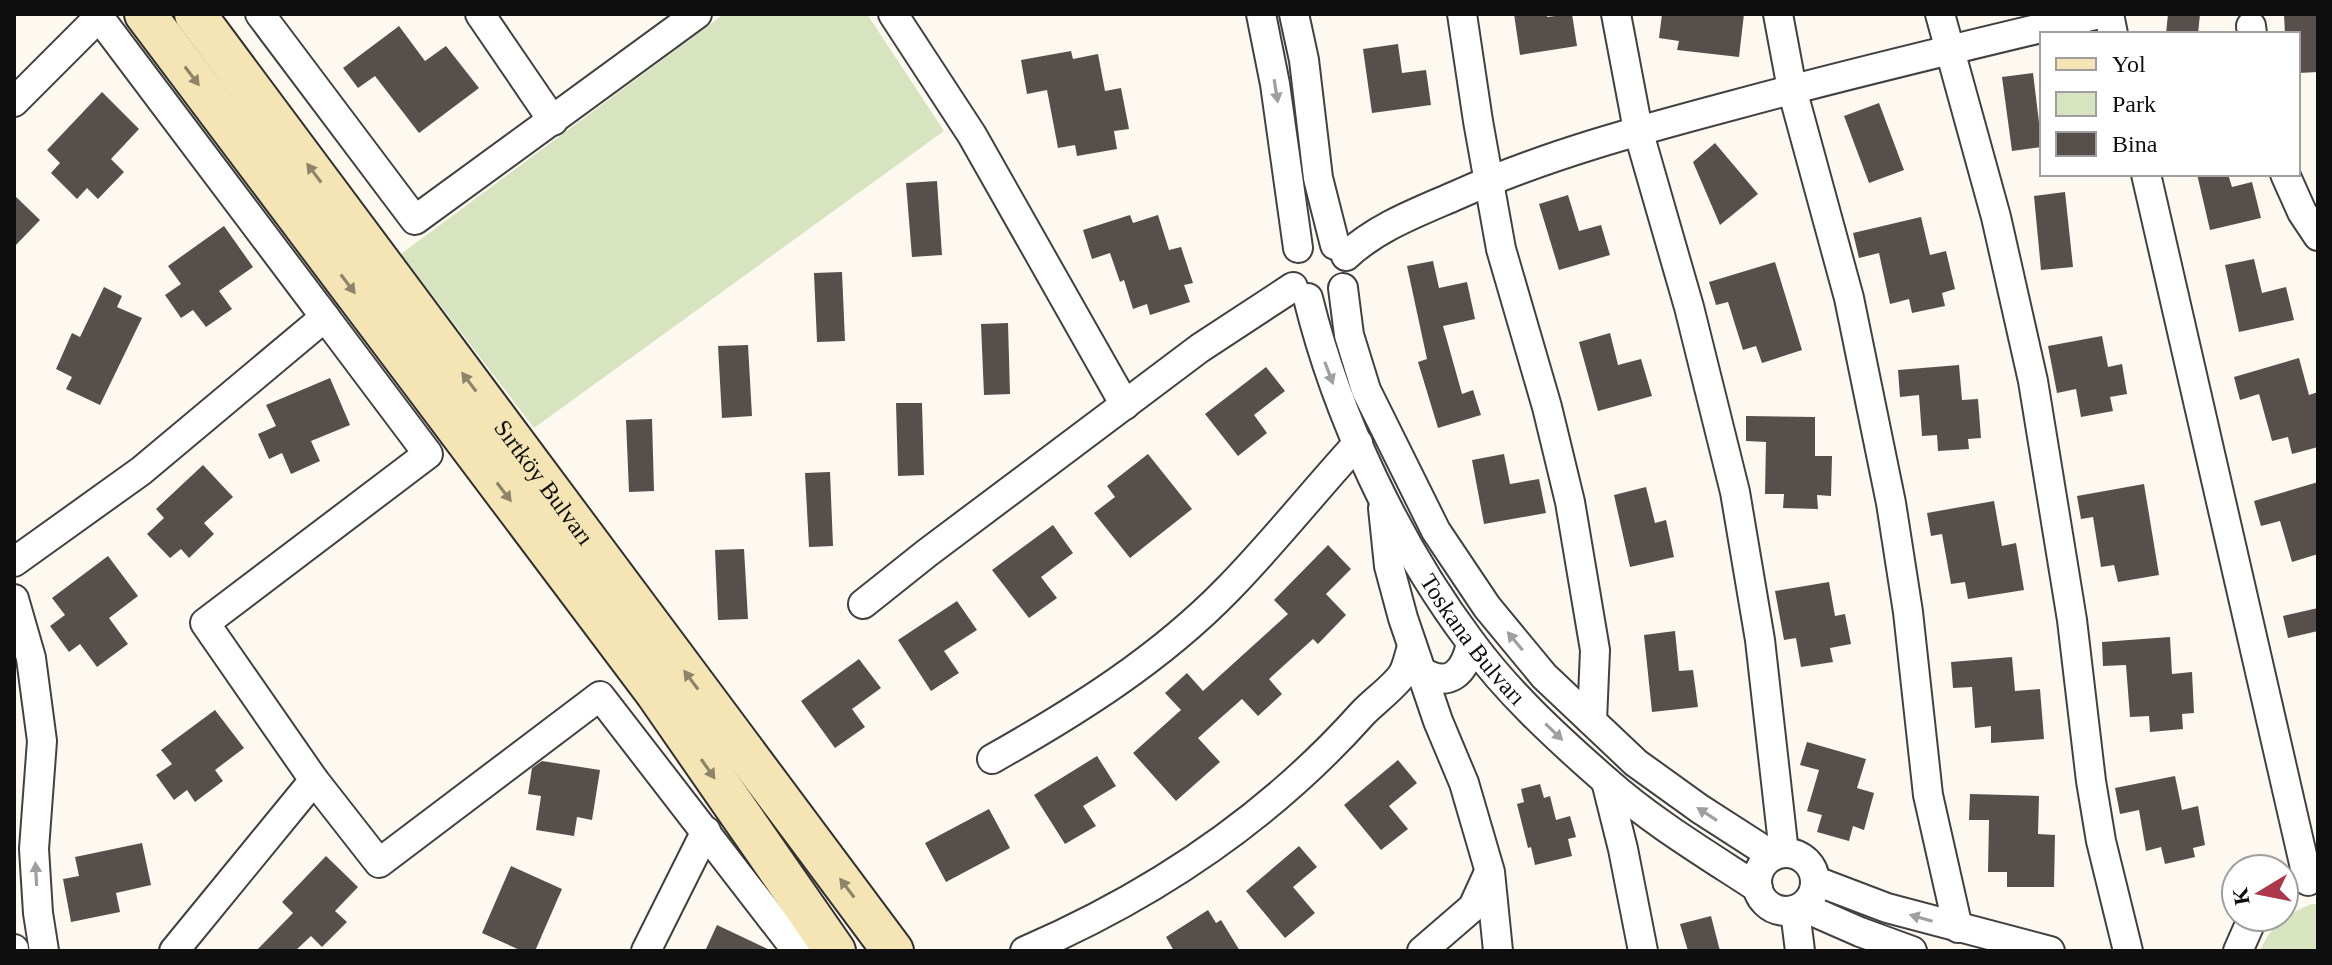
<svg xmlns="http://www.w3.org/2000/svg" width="2332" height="965" viewBox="0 0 2332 965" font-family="Georgia,serif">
<rect width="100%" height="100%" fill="#fdf9f1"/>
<g fill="#d7e4bf">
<polygon points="724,14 867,14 944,131 534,428 401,254"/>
<path d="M2312 904H2318V951H2260C2270 926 2287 913 2312 904Z"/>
</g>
<g fill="#564f4c">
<polygon points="1514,14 1547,14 1547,17 1572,14 1577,46 1520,55"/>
<polygon points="1662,14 1744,14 1739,57 1677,50 1679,41 1659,38"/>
<polygon points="2168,14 2200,14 2198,34 2166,34"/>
<polygon points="2284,14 2318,14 2318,72 2298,73 2298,34 2285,34"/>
<polygon points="399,26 425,61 446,46 479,88 419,133 375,76 358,88 343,68"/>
<polygon points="1398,44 1402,73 1426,70 1431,105 1372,113 1363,49"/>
<polygon points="1071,51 1073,59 1098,54 1105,91 1121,88 1129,129 1114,131 1117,149 1077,156 1075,145 1058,148 1047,90 1027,94 1021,60"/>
<polygon points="2033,73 2042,147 2012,151 2002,77"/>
<polygon points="102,92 139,129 111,159 124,172 98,199 87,188 77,199 51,173 60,163 47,150"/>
<polygon points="1879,103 1904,170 1869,183 1844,116"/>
<polygon points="1715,143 1758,194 1720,225 1693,162"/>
<polygon points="2197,174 2228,174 2232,187 2252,182 2261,218 2210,230"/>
<polygon points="937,181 942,255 912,257 906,183"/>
<polygon points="2065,192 2073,267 2041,270 2034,196"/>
<polygon points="14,195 40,220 14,247"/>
<polygon points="1568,195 1579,231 1601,225 1610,255 1559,270 1539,204"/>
<polygon points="1130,215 1133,223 1158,215 1169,250 1181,247 1193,283 1184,285 1190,302 1150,315 1147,304 1133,309 1124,280 1120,282 1110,253 1092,259 1083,230"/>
<polygon points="1921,217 1930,255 1946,251 1955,289 1942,293 1945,306 1912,313 1909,299 1890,304 1879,253 1859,258 1853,233"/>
<polygon points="224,226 253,267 219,291 232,309 206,327 193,310 181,318 165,295 181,284 168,266"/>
<polygon points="2254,259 2262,293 2286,287 2294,320 2239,332 2225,265"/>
<polygon points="1433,261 1439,288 1467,282 1475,319 1443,326 1462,394 1473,390 1481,415 1438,428 1418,362 1427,359 1407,266"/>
<polygon points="1775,262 1802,350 1762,363 1756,346 1743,350 1728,302 1716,305 1709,282"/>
<polygon points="842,272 845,341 817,342 814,273"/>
<polygon points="104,287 122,296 117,307 142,318 100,405 66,389 72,377 56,369 72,333 80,337"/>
<polygon points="1008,323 1010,394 984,395 981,324"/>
<polygon points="1610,333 1618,365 1641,359 1652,396 1598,411 1579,342"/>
<polygon points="2102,336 2108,367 2122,364 2127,394 2110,397 2113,411 2081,417 2076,389 2057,393 2048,346"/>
<polygon points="748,345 752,416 722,418 718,346"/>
<polygon points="2299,358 2309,395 2318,392 2318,447 2292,454 2288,437 2272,441 2259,394 2240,400 2234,377"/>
<polygon points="1959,365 1962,400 1978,399 1981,438 1968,439 1969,449 1938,451 1937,435 1922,436 1919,395 1900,397 1898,370"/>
<polygon points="1266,367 1285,391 1254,415 1267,433 1238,456 1205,414"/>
<polygon points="330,378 350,425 311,441 320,461 291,474 282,453 269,459 258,434 276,426 266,405"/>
<polygon points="896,403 922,403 924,475 898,476"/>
<polygon points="1746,416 1815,417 1815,456 1832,456 1831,496 1817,495 1818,509 1783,508 1784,494 1765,494 1766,442 1746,441"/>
<polygon points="652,419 654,491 629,492 626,420"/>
<polygon points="1148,454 1192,509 1130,558 1094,513 1115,497 1107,486"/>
<polygon points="1504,454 1510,484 1539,479 1546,513 1484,524 1472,460"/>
<polygon points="203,465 233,497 204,523 214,534 189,558 181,549 170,558 147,534 164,518 156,509"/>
<polygon points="830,472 833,546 809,547 805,473"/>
<polygon points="2318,482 2318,554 2292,562 2280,521 2261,526 2254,501"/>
<polygon points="2144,484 2159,575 2118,582 2114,565 2101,567 2093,517 2081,519 2077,496"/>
<polygon points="1646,487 1655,523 1666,520 1674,557 1630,567 1614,495"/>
<polygon points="1994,501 2002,546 2016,543 2024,590 1968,599 1965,582 1951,584 1942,534 1931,536 1927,513"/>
<polygon points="1053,525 1073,553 1041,577 1057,598 1029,618 992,570"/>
<polygon points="1328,545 1351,569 1326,594 1346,615 1318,644 1313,639 1269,679 1282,694 1258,716 1242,699 1198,738 1220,762 1176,801 1133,753 1181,710 1165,693 1187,673 1203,691 1288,614 1274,600"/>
<polygon points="744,549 748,619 718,620 715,550"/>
<polygon points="108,556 138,596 109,618 128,644 97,667 80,644 69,652 50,626 65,615 52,598"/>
<polygon points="1829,582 1835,616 1845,614 1851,644 1830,648 1833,662 1801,667 1796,638 1784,640 1775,591"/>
<polygon points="957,601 977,630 944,651 959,673 931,691 898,640"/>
<polygon points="2318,608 2318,631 2288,638 2283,616"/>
<polygon points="1675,631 1679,671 1693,670 1698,707 1652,712 1644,635"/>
<polygon points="2170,637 2172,674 2192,672 2194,713 2182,714 2183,729 2150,732 2149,716 2130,717 2126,665 2103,666 2102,642"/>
<polygon points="2012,657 2015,691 2040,689 2044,739 1991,743 1991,726 1975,728 1972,687 1953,688 1951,662"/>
<polygon points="859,659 881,688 852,709 865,727 835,748 801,701"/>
<polygon points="215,710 244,748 215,770 223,781 195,802 187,790 174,800 156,775 172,764 161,750"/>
<polygon points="1807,742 1866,759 1857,788 1874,793 1864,830 1853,826 1849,841 1817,832 1822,815 1807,811 1819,770 1800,765"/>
<polygon points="1097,756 1116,786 1083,806 1096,826 1065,844 1034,795"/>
<polygon points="1398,760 1417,783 1389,806 1408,829 1381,850 1344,805"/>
<polygon points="542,761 600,770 592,820 577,817 574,836 536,830 541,796 528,794 532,768"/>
<polygon points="2175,776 2182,810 2198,806 2205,845 2193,848 2195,857 2165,864 2161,847 2146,851 2139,810 2120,814 2115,788"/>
<polygon points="1540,784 1544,798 1550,796 1556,820 1570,816 1576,837 1568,839 1572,856 1535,865 1531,847 1528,848 1517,804 1524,802 1521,789"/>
<polygon points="1970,794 2039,796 2038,834 2055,835 2054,887 2007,887 2007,872 1988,872 1989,820 1969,820"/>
<polygon points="989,809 1010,848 946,882 925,843"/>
<polygon points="142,843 151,885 116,893 120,912 71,922 63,879 79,876 75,857"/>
<polygon points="1299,846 1317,867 1293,887 1315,913 1285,938 1246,891"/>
<polygon points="326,856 358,887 335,911 347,922 322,947 311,936 295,951 256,951 293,913 282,902"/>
<polygon points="511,866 562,889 535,951 522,951 482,933"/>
<polygon points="1208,910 1216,923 1221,920 1240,951 1174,951 1166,937"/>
<polygon points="1711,916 1720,951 1688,951 1680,924"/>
<polygon points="717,925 772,951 705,951"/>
</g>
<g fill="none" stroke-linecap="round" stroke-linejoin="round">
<defs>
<g id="minor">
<polyline points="260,14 415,220 697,14"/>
<polyline points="480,14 553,121"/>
<polyline points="893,14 972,135 1125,405"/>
<polyline points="1261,14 1275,84 1298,248"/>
<polyline points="1294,14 1304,60 1318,178 1335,245"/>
<polyline points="1462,14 1478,121 1501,249 1547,407 1570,502 1595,650 1592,721"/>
<polyline points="1616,14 1638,130 1689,307 1735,492 1760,640 1784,853"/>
<polyline points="1778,14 1792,89 1849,298 1891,503 1908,612 1928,795 1958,928"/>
<polyline points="1940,14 1996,217 2033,381 2072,620 2091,781 2101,841 2128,951"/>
<polyline points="2109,14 2113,34"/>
<polyline points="99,17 325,317"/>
<polyline points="2251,26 2252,34"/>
<polyline points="14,102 99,17 97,14"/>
<polyline points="2146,174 2308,881"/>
<polyline points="2285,174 2302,212 2318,236"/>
<path d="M1346 256C1377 227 1418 212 1457 195 1546 155 1640 130 1734 105 1855 72 1978 43 2100 14"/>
<polyline points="1343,288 1349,335 1366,390 1436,531 1487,607 1544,676 1636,763 1700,809 1773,856"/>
<path id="s1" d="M1308 298C1337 416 1397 544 1470 641 1507 692 1557 738 1605 780 1651 821 1706 854 1758 888"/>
<polyline points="1383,508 1389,566 1403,618 1438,721 1464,783 1490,872 1498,951"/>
<polyline points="14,562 141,471 325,317 428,454 205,623 314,780 379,863 600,696 797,951"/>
<polyline points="14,599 31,658 42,741 34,849 38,913 44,951"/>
<polyline points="863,604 927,553 1200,348 1293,287"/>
<path d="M1421 671C1449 689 1465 673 1471 643"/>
<path d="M992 759C1077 711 1160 659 1228 589 1274 542 1314 491 1358 443"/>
<polyline points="1606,781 1623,849 1643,951"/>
<circle cx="1786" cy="882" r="29"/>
<polyline points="1816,881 1887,908 2050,951"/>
<polyline points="1803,907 1860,932 1912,951"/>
<polyline points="1795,911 1800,951"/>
<polyline points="14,949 14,951"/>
<polyline points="174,951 314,780"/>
<polyline points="646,951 706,831"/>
<path d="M1025 951C1152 896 1269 818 1362 714 1373 702 1393 688 1402 675 1407 668 1409 655 1412 647"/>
<polyline points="1422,951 1473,907 1489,872"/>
<polyline points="2238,951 2253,917"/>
</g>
<g id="secondary">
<polyline points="145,14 656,693 835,951"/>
<path id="s2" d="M195 14 893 951"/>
</g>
</defs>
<use href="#minor" stroke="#414141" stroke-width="32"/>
<use href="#secondary" stroke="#303030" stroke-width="44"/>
<use href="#minor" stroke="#fff" stroke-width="28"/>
<use href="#secondary" stroke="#f5e5b5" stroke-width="40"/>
</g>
<defs><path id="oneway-solid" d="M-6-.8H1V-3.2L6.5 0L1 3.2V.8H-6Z" transform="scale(2)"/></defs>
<g fill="#8d846a">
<use href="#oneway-solid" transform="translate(192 76) rotate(53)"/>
<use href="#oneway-solid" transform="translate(314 173) rotate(-127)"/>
<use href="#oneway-solid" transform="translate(348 284) rotate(53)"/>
<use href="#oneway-solid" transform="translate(469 382) rotate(-127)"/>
<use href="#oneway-solid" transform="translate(504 492) rotate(53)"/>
<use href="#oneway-solid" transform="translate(691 680) rotate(-127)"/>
<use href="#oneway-solid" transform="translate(708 769) rotate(55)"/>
<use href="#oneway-solid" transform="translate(847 888) rotate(-127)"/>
</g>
<g fill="#9f9f9f">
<use href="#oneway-solid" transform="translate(1276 91) rotate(81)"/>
<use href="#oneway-solid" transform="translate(1329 373) rotate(69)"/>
<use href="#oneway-solid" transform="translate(1515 641) rotate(-130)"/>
<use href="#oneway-solid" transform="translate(1554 732) rotate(44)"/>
<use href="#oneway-solid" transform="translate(1707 814) rotate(-147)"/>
<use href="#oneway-solid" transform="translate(36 874) rotate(-93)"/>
<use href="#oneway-solid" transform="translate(1921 918) rotate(-164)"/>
</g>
<g text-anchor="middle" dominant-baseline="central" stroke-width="8" stroke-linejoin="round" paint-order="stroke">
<g font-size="24" fill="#0e0e0e" stroke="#fff">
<text stroke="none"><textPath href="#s2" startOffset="584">Sırtköy Bulvarı</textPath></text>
<text stroke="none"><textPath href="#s1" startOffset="382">Toskana Bulvarı</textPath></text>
</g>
</g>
<rect width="2332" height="965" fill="none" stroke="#0e0e0e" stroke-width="32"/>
<rect x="2040" y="32" width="260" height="144" fill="#ffffff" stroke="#9f9f9f" stroke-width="2"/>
<rect x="2056" y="58" width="40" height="12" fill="#f5e5b5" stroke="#9f9f9f" stroke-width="2"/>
<text x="2112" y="72" font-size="24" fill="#0e0e0e">Yol</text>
<rect x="2056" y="92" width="40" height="24" fill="#d7e4bf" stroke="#9f9f9f" stroke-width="2"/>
<text x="2112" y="112" font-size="24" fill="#0e0e0e">Park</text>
<rect x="2056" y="132" width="40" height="24" fill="#564f4c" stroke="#9f9f9f" stroke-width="2"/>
<text x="2112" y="152" font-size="24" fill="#0e0e0e">Bina</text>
<g transform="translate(2260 893) rotate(260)"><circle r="38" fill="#ffffff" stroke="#9f9f9f" stroke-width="2"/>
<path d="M0-6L14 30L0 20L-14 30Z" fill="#ad384c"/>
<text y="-12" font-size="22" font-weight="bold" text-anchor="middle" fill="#0e0e0e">K</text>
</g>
</svg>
